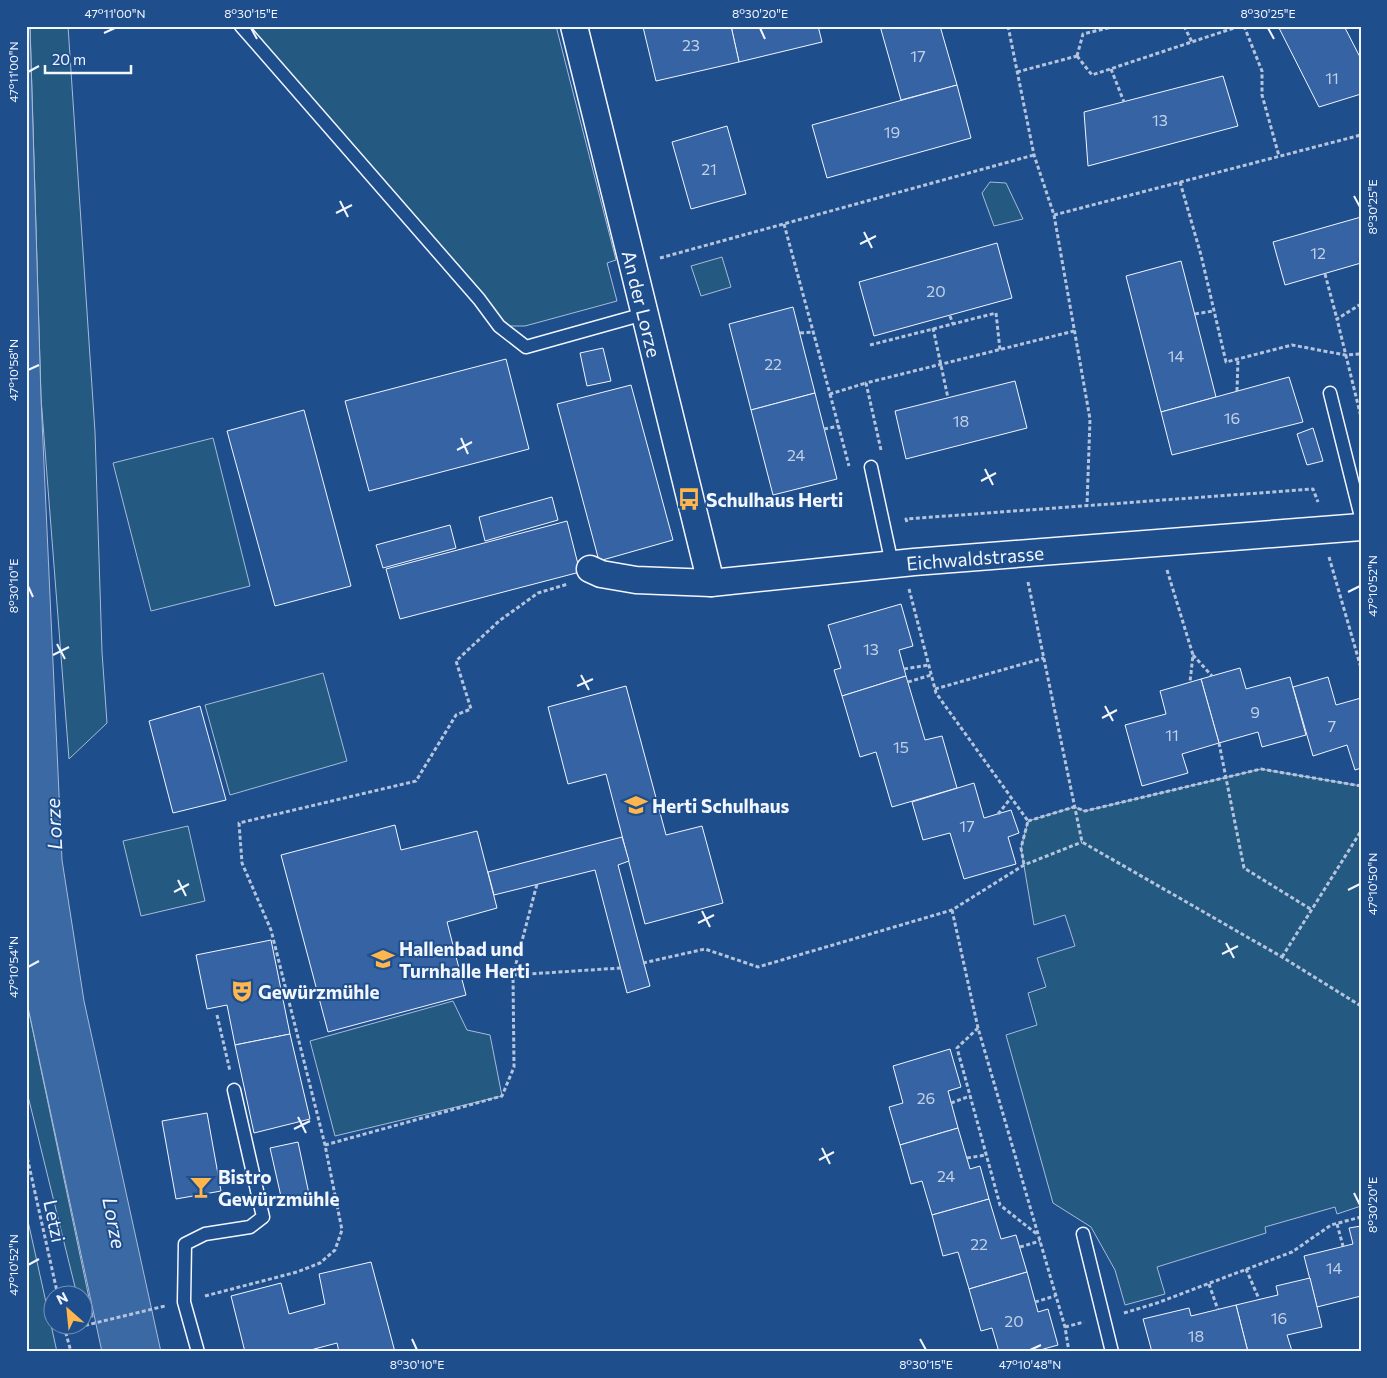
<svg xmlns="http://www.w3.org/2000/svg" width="1387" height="1378" viewBox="0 0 1387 1378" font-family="Commissioner,sans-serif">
<rect width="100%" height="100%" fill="#1f4e8c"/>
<g fill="#245a82" stroke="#a8bbd7">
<polygon points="30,26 68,26 95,432 102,652 107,723 69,759 41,398"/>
<polygon points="241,26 556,26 616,260 607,263 617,301 525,326 499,326"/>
<polygon points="990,182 1006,183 1023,219 994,226 982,193"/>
<polygon points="722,257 731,287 701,296 691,266"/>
<polygon points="213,438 250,586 151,611 113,463"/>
<polygon points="323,673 347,761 230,795 205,705"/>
<polygon points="1261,769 1361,786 1361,1206 1337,1214 1335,1207 1265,1227 1266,1233 1157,1267 1165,1294 1125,1305 1115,1270 1091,1227 1053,1203 1006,1035 1037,1025 1028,993 1046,987 1037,958 1075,946 1065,915 1034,925 1021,848 1028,821 1074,807 1085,811"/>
<polygon points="188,826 205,901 141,916 123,841"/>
<polygon points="26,998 93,1317 83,1317 82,1296 77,1295 26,1088"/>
<polygon points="453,1001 467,1030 490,1035 502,1096 335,1136 310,1041"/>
<polygon points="26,1212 57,1352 26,1352"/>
</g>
<polygon fill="#3b69a3" stroke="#a8bbd7" points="26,26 30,26 41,398 62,860 84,1001 161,1352 102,1352 26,998"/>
<g fill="#3563a3" stroke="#f2f6ff">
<polygon points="731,26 818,26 822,42 739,62"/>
<polygon points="731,26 739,62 656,81 643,27"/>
<polygon points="880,26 940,26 957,85 901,100"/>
<polygon points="1278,26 1344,26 1361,59 1361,94 1319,107"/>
<polygon points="1223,76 1238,126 1088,166 1084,112"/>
<polygon points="957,85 971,138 827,178 812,125"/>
<polygon points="727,126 746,194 691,209 672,142"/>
<polygon points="1361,217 1361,263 1285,285 1273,242"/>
<polygon points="997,243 1012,298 874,336 859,282"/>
<polygon points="1181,261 1216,397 1161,412 1126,276"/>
<polygon points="793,307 815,393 751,410 729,324"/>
<polygon points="603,348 611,381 587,386 580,353"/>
<polygon points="506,359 529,449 369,491 345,401"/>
<polygon points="1289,377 1303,422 1172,455 1161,412"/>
<polygon points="1015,381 1027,428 906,459 895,411"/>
<polygon points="631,385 673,540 599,561 557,404"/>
<polygon points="815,393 837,479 773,495 751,410"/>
<polygon points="304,410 351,586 275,606 227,431"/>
<polygon points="1313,428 1323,461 1307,465 1297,434"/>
<polygon points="552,497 558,520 485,541 479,517"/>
<polygon points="567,521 580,572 400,619 386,569"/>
<polygon points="450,525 456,548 383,568 376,545"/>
<polygon points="901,604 913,646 899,650 906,676 842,696 834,670 841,668 828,625"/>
<polygon points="1240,668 1246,689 1290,677 1306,735 1262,747 1258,732 1219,743 1201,679"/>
<polygon points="906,676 925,740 942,736 957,788 892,807 876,752 860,757 842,696"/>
<polygon points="1328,677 1336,705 1361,698 1361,768 1355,770 1347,745 1313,756 1293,687"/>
<polygon points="1201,679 1219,743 1182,754 1188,773 1142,786 1125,725 1166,714 1160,691"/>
<polygon points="626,686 666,835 702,826 723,903 645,924 606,774 568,784 548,707"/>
<polygon points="200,706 226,800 173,813 149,721"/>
<polygon points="974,783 984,818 1011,810 1019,833 1008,837 1016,864 964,879 950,833 923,840 912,802"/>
<polygon points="395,825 401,850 477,831 497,908 447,922 466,995 328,1032 281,855"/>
<polygon points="622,837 629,861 618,865 650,986 627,993 595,870 494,895 488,872"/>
<polygon points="271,940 290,1034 235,1045 227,1005 207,1009 196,955"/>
<polygon points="290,1034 310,1119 254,1133 235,1045"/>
<polygon points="950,1049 961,1087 948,1091 958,1128 900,1145 889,1107 903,1103 893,1066"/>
<polygon points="207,1113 221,1191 176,1199 162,1121"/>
<polygon points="958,1128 970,1169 980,1166 989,1199 932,1215 922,1181 911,1184 900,1145"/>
<polygon points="298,1142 309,1194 282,1201 270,1148"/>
<polygon points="989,1199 1001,1239 1016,1235 1027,1272 969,1289 958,1252 943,1256 932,1215"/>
<polygon points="1361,1226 1361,1296 1317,1307 1304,1256 1353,1244 1349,1228"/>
<polygon points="371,1262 395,1352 339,1352 337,1343 303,1352 245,1352 231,1296 281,1283 289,1314 325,1304 319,1274"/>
<polygon points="1027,1272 1038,1312 1048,1309 1058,1345 1033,1352 999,1352 992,1328 981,1331 969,1289"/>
<polygon points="1310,1278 1322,1327 1287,1335 1292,1351 1248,1352 1236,1305 1278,1295 1276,1286"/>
<polygon points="1236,1305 1248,1352 1152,1352 1143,1319 1189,1308 1191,1316"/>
</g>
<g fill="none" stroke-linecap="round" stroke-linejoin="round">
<defs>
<g id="service">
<polyline points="241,26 479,299 499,326 526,347 644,314"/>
<polyline points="1330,393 1361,517"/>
<polyline points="871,467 892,564"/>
<polyline points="1083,1234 1112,1352"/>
<polyline points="198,1352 184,1302 185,1244 205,1234 250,1227 263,1217 234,1090"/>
</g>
<g id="minor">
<path id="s1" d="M574 26 711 583"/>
<path id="s2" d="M590 569 601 574 636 580 711 583 914 562 1361 527"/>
</g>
</defs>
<use href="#service" stroke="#f2f6ff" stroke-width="15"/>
<use href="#minor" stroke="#f2f6ff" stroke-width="29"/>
<g stroke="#b3c4dc" stroke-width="3" stroke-dasharray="4 2.5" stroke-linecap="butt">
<polyline points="1008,26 1034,155 1054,215 1090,419 1087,505"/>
<polyline points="1184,26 1192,42"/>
<polyline points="1244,26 1262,71 1262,95 1279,156"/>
<polyline points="1077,56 1092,75 1240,26"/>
<polyline points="1077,56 1083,34 1116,26"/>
<polyline points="1111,69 1124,102"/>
<polyline points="1017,72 1077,56"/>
<polyline points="1180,182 1201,255 1226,362 1292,345 1345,355 1361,354"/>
<polyline points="1054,215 1361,135"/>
<polyline points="784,224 830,394 866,383"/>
<polyline points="660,258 1034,155"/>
<polyline points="1325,274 1337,319"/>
<polyline points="1361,304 1337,319 1361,417"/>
<polyline points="1195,314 1213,311"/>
<polyline points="950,316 953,324"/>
<polyline points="933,328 948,398"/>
<polyline points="800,333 813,332"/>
<polyline points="870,345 996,313 1000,350"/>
<polyline points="1237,391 1238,359"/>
<polyline points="830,394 849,466"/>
<polyline points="824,429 839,426"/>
<polyline points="881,450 866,383 1074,331"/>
<polyline points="907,522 906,519 1313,489 1318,502"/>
<polyline points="1329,557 1361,668"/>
<polyline points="1167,570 1193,655 1190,682"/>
<polyline points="1028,582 1082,842 1282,957 1361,1006"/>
<polyline points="909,589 936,693 1028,821 1021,848 1024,865"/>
<polyline points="1193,655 1212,676"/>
<polyline points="904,669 929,665"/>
<polyline points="908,682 931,675"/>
<polyline points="935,689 1044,658"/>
<polyline points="1219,743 1244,868 1312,910"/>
<polyline points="998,814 1011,798"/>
<polyline points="1028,821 1074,807 1085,811 1261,769 1361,786"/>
<polyline points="952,910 978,1028 1065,1327 1069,1352"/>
<polyline points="1282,957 1361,831"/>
<polyline points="643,963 705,949 758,967 952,910 1024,865 1082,842"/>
<polyline points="513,975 621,968"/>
<polyline points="217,1015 230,1071"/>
<polyline points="978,1028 957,1048 1000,1205 1038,1235"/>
<polyline points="951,1103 970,1096"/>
<polyline points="325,1145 502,1096 514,1067 513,975 537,884"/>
<polyline points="26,1152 58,1296"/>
<polyline points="967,1158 986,1155"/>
<polyline points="1337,1224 1343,1246"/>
<polyline points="1020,1247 1040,1241"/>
<polyline points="1246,1269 1259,1299"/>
<polyline points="1209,1284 1218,1310"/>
<polyline points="205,1296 297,1272 320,1263 335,1250 342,1230 325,1145 271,930 242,863 239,823 416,781 456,715 471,709 456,661 499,621 538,593 568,584"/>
<polyline points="1035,1302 1055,1296"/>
<polyline points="1124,1313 1157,1303 1292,1252 1331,1225 1361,1217"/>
<polyline points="64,1326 71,1352"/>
<polyline points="1065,1327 1084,1322"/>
<polyline points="66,1330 165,1306"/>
</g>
<use href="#service" stroke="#1f4e8c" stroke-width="12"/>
<use href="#minor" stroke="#1f4e8c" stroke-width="26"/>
</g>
<path fill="none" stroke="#f2f6ff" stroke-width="2" d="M251 28 257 39M760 28 765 39M1268 28 1274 39M104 33 115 28M28 72 39 66M1354 196 1360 207M340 201 348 217M336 213 352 205M864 232 872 248M860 244 876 236M28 370 39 365M461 438 468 454M457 450 472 442M985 469 993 485M981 481 996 473M28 586 33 597M1348 592 1360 586M57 644 65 659M53 655 69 647M581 675 589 690M577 686 593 679M1105 706 1113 721M1102 718 1117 710M178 880 186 896M1348 890 1360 884M174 892 189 884M702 911 710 927M698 923 714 915M1226 943 1234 958M1222 954 1238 946M28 967 39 961M298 1117 306 1133M294 1129 310 1121M822 1148 830 1164M819 1160 834 1152M1354 1193 1360 1205M28 1265 39 1259M412 1339 417 1350M920 1339 926 1350M1030 1350 1041 1345"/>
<defs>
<symbol id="bus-bare" viewBox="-9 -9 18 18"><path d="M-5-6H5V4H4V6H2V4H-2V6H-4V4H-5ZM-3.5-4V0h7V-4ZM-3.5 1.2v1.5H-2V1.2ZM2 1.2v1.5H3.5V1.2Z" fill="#ffb74d" stroke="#1f4e8c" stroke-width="2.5" paint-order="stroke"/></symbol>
<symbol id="school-bare" viewBox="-9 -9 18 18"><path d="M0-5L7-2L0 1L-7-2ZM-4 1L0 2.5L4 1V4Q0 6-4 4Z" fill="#ffb74d" stroke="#1f4e8c" stroke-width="2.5" paint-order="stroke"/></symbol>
<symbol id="theatre-bare" viewBox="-9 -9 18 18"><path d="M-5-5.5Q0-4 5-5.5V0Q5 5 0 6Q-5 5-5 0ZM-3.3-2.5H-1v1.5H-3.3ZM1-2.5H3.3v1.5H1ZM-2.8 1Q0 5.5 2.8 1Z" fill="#ffb74d" stroke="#1f4e8c" stroke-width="2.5" paint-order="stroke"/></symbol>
<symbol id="bar-bare" viewBox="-9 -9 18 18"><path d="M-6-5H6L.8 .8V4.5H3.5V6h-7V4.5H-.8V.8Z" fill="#ffb74d" stroke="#1f4e8c" stroke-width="2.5" paint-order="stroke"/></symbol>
</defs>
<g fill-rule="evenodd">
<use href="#bus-bare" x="673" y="483" width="32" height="32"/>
<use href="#school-bare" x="620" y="789" width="32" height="32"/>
<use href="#school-bare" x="367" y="943" width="32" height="32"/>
<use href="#theatre-bare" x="226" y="975" width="32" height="32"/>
<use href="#bar-bare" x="185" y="1171" width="32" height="32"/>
</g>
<g text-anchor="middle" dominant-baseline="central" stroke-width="4" stroke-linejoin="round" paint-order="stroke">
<g font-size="16" fill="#c3d1e8">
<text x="691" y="44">23</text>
<text x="918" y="55">17</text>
<text x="1332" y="77">11</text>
<text x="1160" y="119">13</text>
<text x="892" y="131">19</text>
<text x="709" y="168">21</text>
<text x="1318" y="252">12</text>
<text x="936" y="290">20</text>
<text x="1176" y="355">14</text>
<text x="773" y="363">22</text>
<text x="1232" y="417">16</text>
<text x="961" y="420">18</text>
<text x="796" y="454">24</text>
<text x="871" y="648">13</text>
<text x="1255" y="711">9</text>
<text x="1332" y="725">7</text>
<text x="1172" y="734">11</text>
<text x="901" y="746">15</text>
<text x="967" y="825">17</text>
<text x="926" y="1097">26</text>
<text x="946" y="1175">24</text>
<text x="979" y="1243">22</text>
<text x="1334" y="1267">14</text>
<text x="1279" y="1317">16</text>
<text x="1014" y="1320">20</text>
<text x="1196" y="1335">18</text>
</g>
<g font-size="19" fill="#f2f6ff" stroke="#1f4e8c">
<text stroke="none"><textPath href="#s1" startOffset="286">An der Lorze</textPath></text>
<text stroke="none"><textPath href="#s2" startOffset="388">Eichwaldstrasse</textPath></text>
<text transform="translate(55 1221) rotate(78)">Letzi</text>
</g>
<g font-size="19" font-weight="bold" fill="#f2f6ff" stroke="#1f4e8c" text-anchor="start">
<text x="706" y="499">Schulhaus Herti</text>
<text x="652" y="805">Herti Schulhaus</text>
<text x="399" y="948">Hallenbad und<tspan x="399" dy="22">Turnhalle Herti</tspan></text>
<text x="258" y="991">Gewürzmühle</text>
<text x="218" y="1176">Bistro<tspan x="218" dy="22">Gewürzmühle</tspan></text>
</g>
<g font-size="20" font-style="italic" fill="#f2f6ff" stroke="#1f4e8c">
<text transform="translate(53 824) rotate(-93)">Lorze</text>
<text transform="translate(115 1223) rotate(79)">Lorze</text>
</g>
</g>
<rect width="1387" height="1378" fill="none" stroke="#1f4e8c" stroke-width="55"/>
<g transform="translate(68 1310) rotate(333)"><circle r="24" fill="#1f4e8c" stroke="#7391ba"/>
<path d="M0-4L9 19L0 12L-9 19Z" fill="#ffb74d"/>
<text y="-8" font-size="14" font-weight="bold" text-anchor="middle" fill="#f2f6ff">N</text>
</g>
<path d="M45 65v8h86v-8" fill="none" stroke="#f2f6ff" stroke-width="2.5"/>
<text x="52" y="65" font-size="15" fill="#f2f6ff" stroke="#1f4e8c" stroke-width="4" paint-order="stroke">20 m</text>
<rect x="28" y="28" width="1332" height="1322" fill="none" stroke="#f2f6ff" stroke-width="2"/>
<g font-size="12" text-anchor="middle" fill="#f2f6ff">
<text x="115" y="18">47°11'00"N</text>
<text x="251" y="18">8°30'15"E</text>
<text x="760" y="18">8°30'20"E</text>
<text x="1268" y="18">8°30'25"E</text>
<text transform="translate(14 72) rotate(-90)" y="4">47°11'00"N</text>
<text transform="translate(1373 207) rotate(-90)" y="4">8°30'25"E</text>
<text transform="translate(14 370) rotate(-90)" y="4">47°10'58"N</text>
<text transform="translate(14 586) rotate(-90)" y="4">8°30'10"E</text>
<text transform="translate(1373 586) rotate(-90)" y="4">47°10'52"N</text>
<text transform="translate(1373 884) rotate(-90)" y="4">47°10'50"N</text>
<text transform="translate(14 967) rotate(-90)" y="4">47°10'54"N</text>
<text transform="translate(1373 1205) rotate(-90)" y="4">8°30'20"E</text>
<text transform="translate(14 1265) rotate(-90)" y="4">47°10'52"N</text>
<text x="417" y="1369">8°30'10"E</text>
<text x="926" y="1369">8°30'15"E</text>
<text x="1030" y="1369">47°10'48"N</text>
</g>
</svg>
